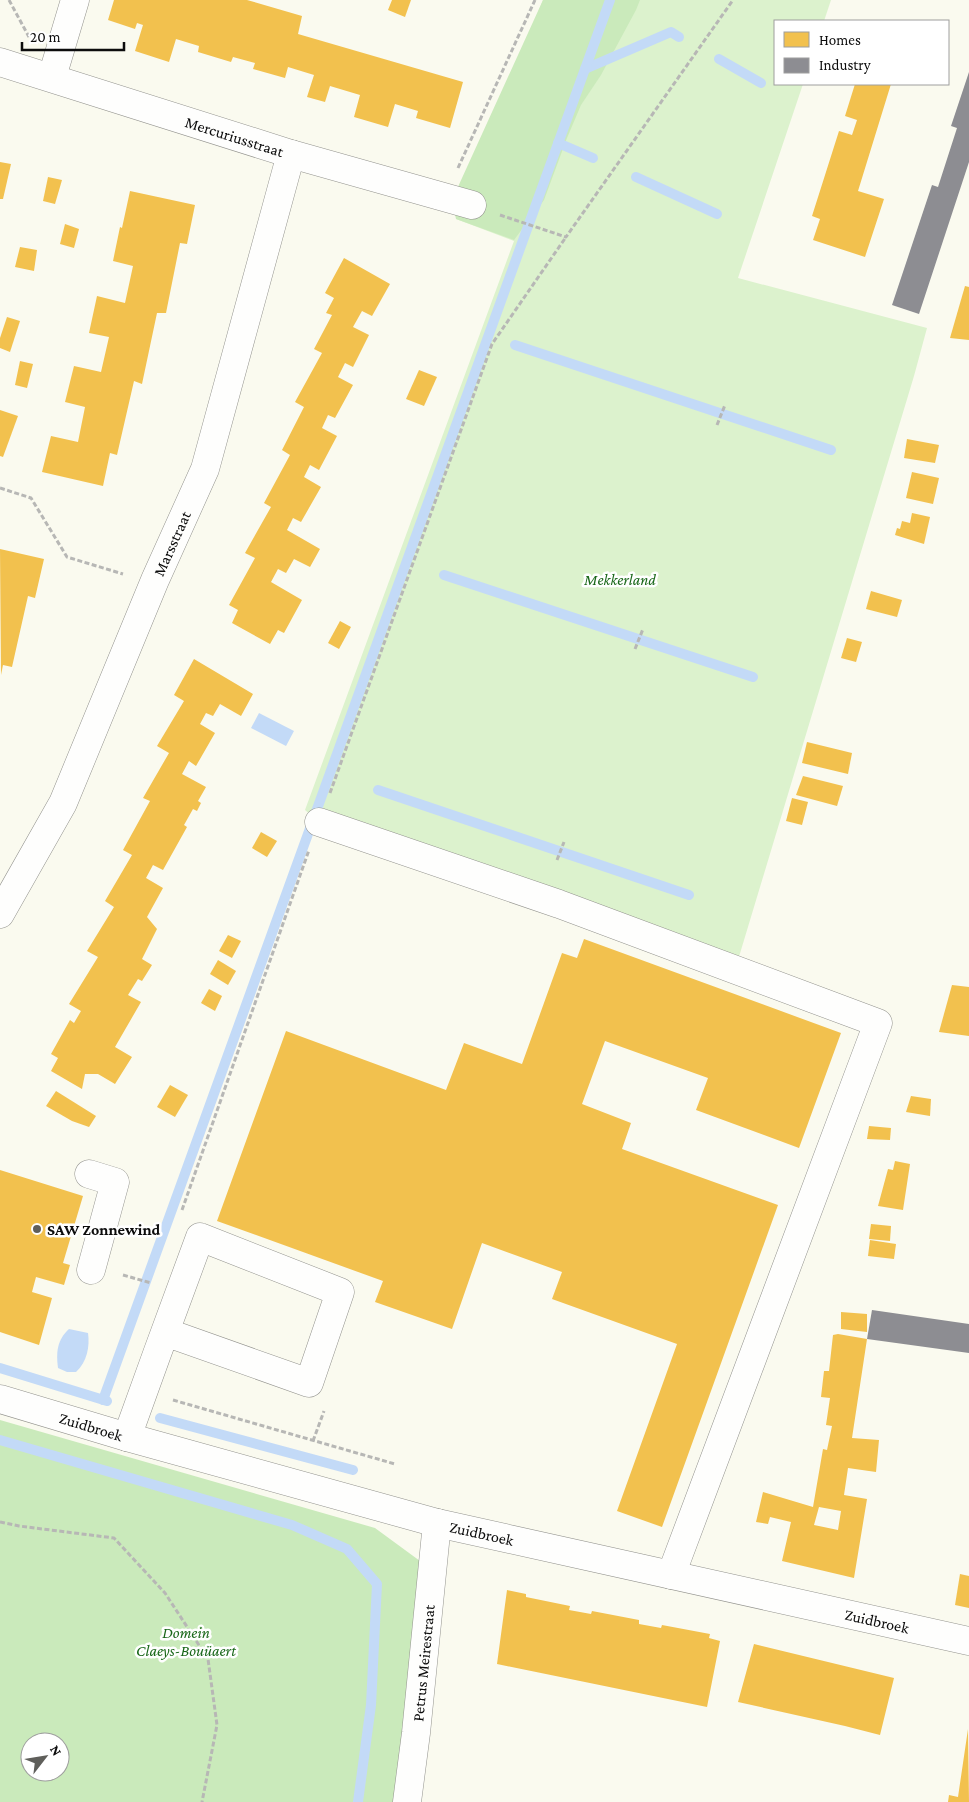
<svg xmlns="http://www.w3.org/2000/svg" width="969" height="1802" viewBox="0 0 969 1802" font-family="'Crimson Pro',serif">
<rect width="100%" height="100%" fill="#fafaef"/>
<polygon fill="#dcf2cd" points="543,0 831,0 824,21 775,21 775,84 803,84 738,278 927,328 914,376 735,970 319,822 305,810 514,241 456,219"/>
<g fill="#caeabb" fill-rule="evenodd">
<polygon points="543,0 640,0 636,10 601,75 581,105 567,138 544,200 514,240 456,219 452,200"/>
<path d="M0 1420 375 1528 420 1561 403 1731 394 1802H0ZM30 1742H60V1772H30Z"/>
</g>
<g fill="#c3daf7">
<polygon points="259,713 294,731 286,746 251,728"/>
<path d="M69 1329 88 1333C90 1346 87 1362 76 1372H67L58 1368C56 1352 57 1340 69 1329Z"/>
</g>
<g fill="#f2c14e" fill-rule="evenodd">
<polygon points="114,0 247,0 302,16 298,34 463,82 450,128 416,118 418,111 395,104 388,127 354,117 360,95 330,86 325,102 307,97 314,75 288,67 285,78 253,69 255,63 233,57 231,62 198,52 199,46 176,39 169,62 135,51 143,25 137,23 135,29 108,20"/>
<polygon points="392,0 411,0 405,17 388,10"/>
<polygon points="855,84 891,84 858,191 884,199 865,257 813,240 820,219 812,216 839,131 852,135 857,120 845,116"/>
<polygon points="0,162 11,164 3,199 0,199"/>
<polygon points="48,177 62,180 55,204 43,201"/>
<polygon points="130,191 195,205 187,244 180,243 166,313 157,313 142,384 134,381 117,455 110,453 103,486 42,472 51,436 78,442 85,407 65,402 74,366 101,372 109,337 89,333 97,296 125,303 133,266 113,261 120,227 122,228"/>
<polygon points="65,224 79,229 74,248 60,244"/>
<polygon points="20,247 37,250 34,271 15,267"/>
<polygon points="344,258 390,284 372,316 362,311 353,327 369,335 353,367 345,363 338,377 353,385 335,418 328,415 322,428 337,436 319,470 310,465 304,477 321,487 301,522 293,518 287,530 320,549 310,567 294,559 286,573 278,569 271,582 302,600 284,633 278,630 270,644 232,623 238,610 229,605 255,558 245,553 271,507 264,503 290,455 282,450 304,407 295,402 322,353 314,349 332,315 326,313 334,298 325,293"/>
<polygon points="965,286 969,287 969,340 950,338"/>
<polygon points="7,317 20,321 10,352 0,348 0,338"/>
<polygon points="20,361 33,364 27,388 15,385"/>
<polygon points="419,370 437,377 424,406 406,399"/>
<polygon points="0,410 18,416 3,457 0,456"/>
<polygon points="907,439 939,445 935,463 904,458"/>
<polygon points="912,472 939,478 933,504 906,498"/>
<polygon points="912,513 930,517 924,544 895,535 897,528 900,529 902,521 910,523"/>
<polygon points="0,549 44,559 35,598 28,596 12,667 3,665 1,675"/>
<polygon points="871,591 902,600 897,617 866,609"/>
<polygon points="340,621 351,627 339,649 328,643"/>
<polygon points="847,638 862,642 856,662 841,658"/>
<polygon points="194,659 253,694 241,716 220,704 213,716 206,713 200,724 215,733 196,766 189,761 182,774 206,787 198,801 201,803 197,811 193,809 184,825 187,827 163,870 153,865 146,878 163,888 147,917 157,929 142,959 152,965 142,981 138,979 128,995 141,1002 115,1047 132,1057 115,1084 98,1074 85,1074 82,1089 51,1071 58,1058 51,1054 70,1020 74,1023 81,1011 69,1004 98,957 87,951 114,907 105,901 132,855 123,850 150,801 143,798 169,753 157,746 184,701 174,695"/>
<polygon points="807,742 852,753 848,774 802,763"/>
<polygon points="803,776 843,786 837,806 796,795"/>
<polygon points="792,798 808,802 802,825 786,821"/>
<polygon points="261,832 277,841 267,857 252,848"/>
<polygon points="228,935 241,941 232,958 219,951"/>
<polygon points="584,939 841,1033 799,1148 696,1110 708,1078 605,1041 582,1104 631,1123 622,1149 778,1205 662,1527 617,1511 677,1344 552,1299 562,1272 482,1243 452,1329 375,1302 383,1281 217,1221 286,1031 446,1090 464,1043 522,1064 562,953 577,958"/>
<polygon points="218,960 236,971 228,985 210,974"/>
<polygon points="952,985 969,987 969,1036 939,1032"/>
<polygon points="209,989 222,996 215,1011 201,1003"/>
<polygon points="170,1085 188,1095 175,1117 157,1107"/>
<polygon points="56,1091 96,1116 89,1127 72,1121 46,1106"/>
<polygon points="911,1096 931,1099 930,1116 906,1112"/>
<polygon points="869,1126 891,1128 890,1140 867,1139"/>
<polygon points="895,1161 910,1164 903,1210 878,1206 888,1169 893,1170"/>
<polygon points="0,1170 83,1196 63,1263 70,1265 64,1285 36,1277 32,1292 52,1298 39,1345 0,1332"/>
<polygon points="871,1224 891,1226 890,1241 869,1239"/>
<polygon points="870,1240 896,1244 894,1259 868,1256"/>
<polygon points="841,1312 867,1314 867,1332 841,1329"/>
<path d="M838 1334 867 1339 852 1438 879 1440 876 1472 848 1468 844 1495 867 1499 854 1578 782 1561 791 1522 770 1517 768 1524 756 1522 763 1492 813 1507 823 1449 827 1450 832 1426 826 1425 830 1398 821 1397 824 1371H829L833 1335ZM819 1507 841 1511 838 1530 814 1525Z"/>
<polygon points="960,1574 969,1576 969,1608 955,1605"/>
<polygon points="507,1590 526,1594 526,1597 570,1606 569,1610 591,1614 592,1611 639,1620 639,1624 661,1628 662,1625 710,1634 709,1638 720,1641 707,1707 497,1664"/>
<polygon points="754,1644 894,1678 880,1735 845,1726 738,1702"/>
<polygon points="968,1729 969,1802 948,1802 949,1795 958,1797"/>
</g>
<g fill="#8d8d92">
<polygon points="969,72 969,162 919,314 892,305 932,185 938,187 957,128 951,126"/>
<polygon points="872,1310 969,1324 969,1353 867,1339"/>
</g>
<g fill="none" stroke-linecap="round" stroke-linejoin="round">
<g stroke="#c3daf7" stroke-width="10">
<polyline points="719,59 761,83"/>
<polyline points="585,69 671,32 679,37"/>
<polyline points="558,143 593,158"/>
<polyline points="636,177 717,214"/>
<polyline points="515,345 831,450"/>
<polyline points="444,575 753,677"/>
<polyline points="378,790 689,895"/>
<polyline points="0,1368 107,1401"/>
<polyline points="103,1400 610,0"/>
<polyline points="160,1418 353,1470"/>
<polyline points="0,1440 292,1525 347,1549 377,1584 371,1705 358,1802"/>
</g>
<defs>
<g id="minor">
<path id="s1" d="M0 62 291 154 472 205"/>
<polyline points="52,77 75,0"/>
<polyline points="319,822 559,904 878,1023 671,1575"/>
<path id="s2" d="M0 914 63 803 155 580 205 469 291 154"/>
<polyline points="89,1174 115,1182 91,1270"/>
<path id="s3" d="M0 1399 127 1437 437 1523 969 1641"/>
<path d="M127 1437C151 1370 175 1304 200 1237L340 1292 309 1383 165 1332"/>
<path id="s4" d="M407 1802 416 1733 437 1523"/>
</g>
</defs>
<use href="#minor" stroke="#93938e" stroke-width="29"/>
<g stroke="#b7b7b5" stroke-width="3" stroke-dasharray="5 2.5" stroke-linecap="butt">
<polyline points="9,0 29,37"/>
<polyline points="458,168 535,0"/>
<polyline points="500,215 566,237 733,0"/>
<polyline points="717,425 725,405"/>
<polyline points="0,488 31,498 67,557 123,574"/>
<polyline points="635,649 643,629"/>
<polyline points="330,793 492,344 566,237"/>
<polyline points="557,860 564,842"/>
<polyline points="182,1210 309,850"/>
<polyline points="123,1275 151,1283"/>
<polyline points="173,1400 395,1464"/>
<polyline points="313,1441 324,1411"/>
<polyline points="0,1522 19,1526 114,1538 165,1593 208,1659 217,1725 202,1802"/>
</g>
<use href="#minor" stroke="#fefefd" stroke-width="28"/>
</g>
<circle fill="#5f5f5b" stroke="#fff" stroke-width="2" cx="37" cy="1229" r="5"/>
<g text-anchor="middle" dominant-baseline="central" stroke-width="5" stroke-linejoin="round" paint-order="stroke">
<g font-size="16" fill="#0c0c0c" stroke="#fff">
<text stroke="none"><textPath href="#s1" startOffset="246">Mercuriusstraat</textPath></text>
<text stroke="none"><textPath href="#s2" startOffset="409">Marsstraat</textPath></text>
<text stroke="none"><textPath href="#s3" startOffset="95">Zuidbroek</textPath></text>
<text stroke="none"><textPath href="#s3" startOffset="500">Zuidbroek</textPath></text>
<text stroke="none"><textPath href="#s3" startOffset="905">Zuidbroek</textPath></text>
<text stroke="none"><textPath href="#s4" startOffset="140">Petrus Meirestraat</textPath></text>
</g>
<g font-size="16" font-style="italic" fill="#196719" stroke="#fff">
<text x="620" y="579">Mekkerland</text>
<text x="186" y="1632">Domein<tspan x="186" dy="18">Claeys-Bouüaert</tspan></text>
</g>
<g font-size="16" font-weight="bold" fill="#0c0c0c" stroke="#fff" text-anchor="start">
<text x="47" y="1229">SAW Zonnewind</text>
</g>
</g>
<rect x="774" y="20" width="175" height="65" fill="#ffffff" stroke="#9e9e9e"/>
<rect x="784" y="32" width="25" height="15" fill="#f2c14e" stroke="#9e9e9e"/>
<text x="819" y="45" font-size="15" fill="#0c0c0c">Homes</text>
<rect x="784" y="58" width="25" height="15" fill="#8d8d92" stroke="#9e9e9e"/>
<text x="819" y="70" font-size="15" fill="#0c0c0c">Industry</text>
<g transform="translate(45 1757) rotate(59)"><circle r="24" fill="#ffffff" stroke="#9e9e9e"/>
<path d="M0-4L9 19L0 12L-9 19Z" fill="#5f5f5b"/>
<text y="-8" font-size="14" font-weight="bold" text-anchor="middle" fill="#0c0c0c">N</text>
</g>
<path d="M22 42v8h102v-8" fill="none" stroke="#0c0c0c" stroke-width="2.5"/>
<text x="30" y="42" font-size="15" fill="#0c0c0c" stroke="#ffffff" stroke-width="4" paint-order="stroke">20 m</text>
</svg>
